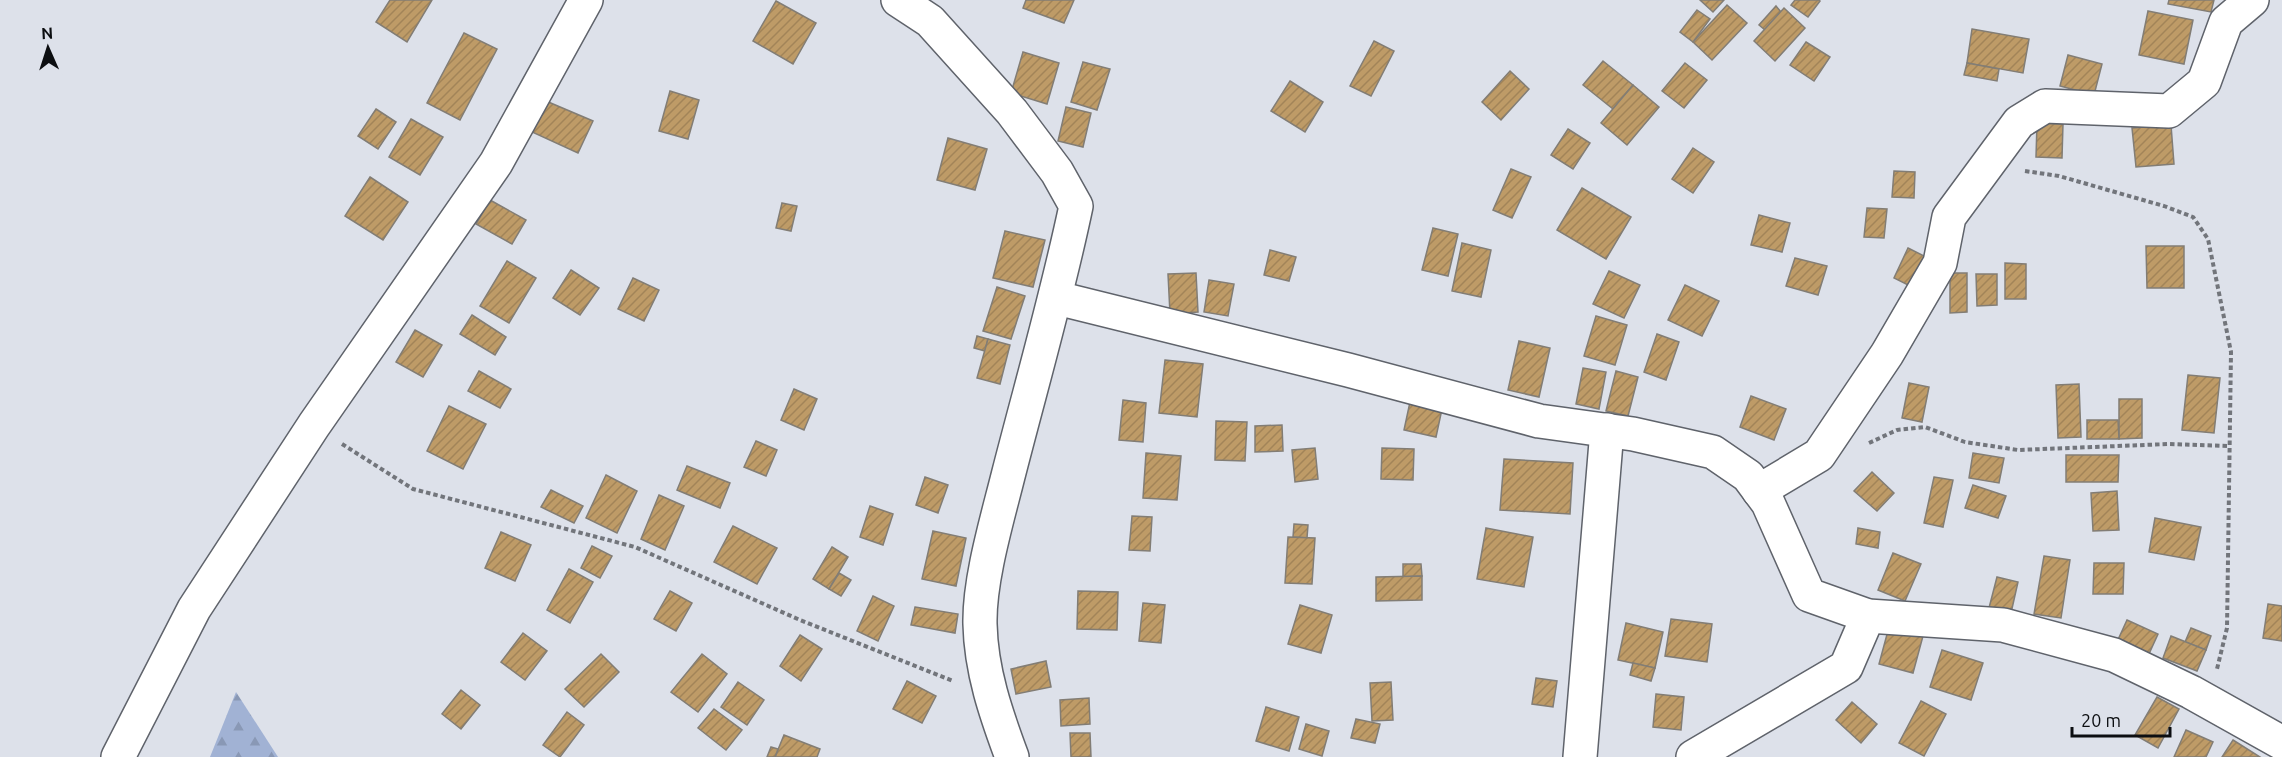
<svg xmlns="http://www.w3.org/2000/svg" width="2282" height="757" viewBox="0 0 2282 757" font-family="Ubuntu,sans-serif">
<defs>
<pattern id="forest-firs" width="22" height="20" patternUnits="userSpaceOnUse" patternTransform="scale(1.5)"><rect width="22" height="20" fill="#a1b2d4"/><path d="M5 1l3.5 6h-7zM16 11l3.5 6h-7z" fill="#8998b5"/></pattern>
<pattern id="building-hatch" width="6" height="6" patternUnits="userSpaceOnUse" patternTransform="scale(1.5)"><rect width="6" height="6" fill="#be9b67"/><path d="M-1 1l2-2M0 6l6-6M5 7l2-2" fill="none" stroke="#a28458"/></pattern>
</defs>
<rect width="100%" height="100%" fill="#dde1ea"/>
<polygon fill="url(#forest-firs)" points="236,692 278,757 210,757"/>
<g fill="url(#building-hatch)" stroke="#827d75" stroke-width="1.5">
<polygon points="390,0 432,0 407,42 376,22"/>
<polygon points="1026,0 1074,0 1064,23 1023,8"/>
<polygon points="1700,0 1724,0 1713,12"/>
<polygon points="1795,0 1819,0 1820,1 1808,17 1791,5"/>
<polygon points="2169,0 2214,0 2211,12 2168,4"/>
<polygon points="776,1 816,23 793,64 753,41"/>
<polygon points="1727,5 1747,23 1712,60 1693,42"/>
<polygon points="1776,6 1781,12 1765,30 1759,25"/>
<polygon points="1784,8 1805,28 1775,61 1754,41"/>
<polygon points="1697,10 1710,19 1693,42 1680,32"/>
<polygon points="2148,11 2193,20 2184,64 2139,55"/>
<polygon points="1972,29 2029,39 2023,73 1967,63"/>
<polygon points="464,33 497,49 460,120 427,103"/>
<polygon points="1374,41 1394,51 1371,96 1350,86"/>
<polygon points="1806,42 1830,57 1814,81 1790,65"/>
<polygon points="1023,52 1059,63 1047,104 1011,93"/>
<polygon points="2068,55 2102,64 2094,95 2060,86"/>
<polygon points="1603,61 1633,85 1613,109 1583,85"/>
<polygon points="1083,62 1110,69 1097,110 1071,102"/>
<polygon points="1685,63 1707,80 1684,108 1662,91"/>
<polygon points="1967,63 1999,69 1997,81 1964,75"/>
<polygon points="1510,71 1529,89 1501,120 1482,102"/>
<polygon points="1290,81 1323,102 1305,132 1271,111"/>
<polygon points="1633,85 1659,107 1627,145 1601,123"/>
<polygon points="670,91 699,100 688,139 659,131"/>
<polygon points="546,101 593,121 578,153 532,132"/>
<polygon points="1066,107 1091,113 1083,147 1058,141"/>
<polygon points="376,109 396,122 378,149 358,136"/>
<polygon points="411,119 443,137 420,175 389,157"/>
<polygon points="2037,123 2063,124 2062,158 2036,157"/>
<polygon points="2171,125 2174,164 2136,167 2132,128"/>
<polygon points="1568,129 1590,143 1573,169 1551,155"/>
<polygon points="948,138 987,149 975,190 937,180"/>
<polygon points="1693,148 1714,162 1693,193 1672,179"/>
<polygon points="1511,169 1531,177 1512,218 1493,210"/>
<polygon points="1894,171 1915,172 1914,198 1892,197"/>
<polygon points="370,177 408,202 383,240 345,216"/>
<polygon points="1582,188 1631,217 1606,259 1557,230"/>
<polygon points="490,200 526,220 512,244 476,224"/>
<polygon points="782,203 797,206 791,231 776,228"/>
<polygon points="1867,208 1887,209 1884,238 1864,237"/>
<polygon points="1759,215 1790,223 1782,252 1751,245"/>
<polygon points="1433,228 1458,234 1448,276 1422,270"/>
<polygon points="1005,231 1045,240 1033,287 993,278"/>
<polygon points="1462,243 1491,250 1481,297 1452,291"/>
<polygon points="2146,246 2184,246 2184,288 2147,288"/>
<polygon points="1908,248 1932,260 1918,290 1894,278"/>
<polygon points="1270,250 1296,257 1289,281 1264,275"/>
<polygon points="1795,258 1827,266 1818,295 1786,286"/>
<polygon points="507,261 536,278 509,323 480,306"/>
<polygon points="2005,263 2026,264 2026,299 2005,299"/>
<polygon points="571,270 599,288 580,315 553,298"/>
<polygon points="1609,271 1640,285 1624,318 1593,304"/>
<polygon points="1196,273 1198,312 1170,314 1168,274"/>
<polygon points="1950,273 1967,273 1967,312 1950,313"/>
<polygon points="1976,274 1997,274 1997,305 1977,306"/>
<polygon points="633,278 659,290 644,321 618,309"/>
<polygon points="1209,280 1234,284 1228,316 1204,312"/>
<polygon points="1685,285 1719,301 1702,336 1668,320"/>
<polygon points="997,287 1025,296 1011,339 983,331"/>
<polygon points="472,315 506,337 495,355 460,334"/>
<polygon points="1596,316 1627,325 1615,365 1584,356"/>
<polygon points="415,330 442,345 423,377 396,362"/>
<polygon points="1657,334 1679,342 1666,380 1644,372"/>
<polygon points="977,336 988,339 985,351 974,348"/>
<polygon points="988,339 1010,345 1000,384 977,378"/>
<polygon points="1519,341 1550,348 1539,397 1508,390"/>
<polygon points="1165,360 1203,364 1197,417 1159,413"/>
<polygon points="1583,368 1606,372 1599,409 1576,404"/>
<polygon points="479,371 511,389 500,408 468,391"/>
<polygon points="1616,371 1638,377 1628,416 1606,411"/>
<polygon points="2188,375 2220,378 2214,433 2182,430"/>
<polygon points="1909,383 1929,387 1922,422 1902,418"/>
<polygon points="2079,384 2081,437 2058,438 2056,385"/>
<polygon points="794,389 817,399 804,430 781,420"/>
<polygon points="1751,396 1786,409 1774,440 1740,427"/>
<polygon points="2119,399 2142,399 2142,438 2119,439"/>
<polygon points="1123,400 1146,403 1143,442 1119,440"/>
<polygon points="1410,402 1442,409 1436,437 1404,430"/>
<polygon points="449,406 486,424 463,469 427,451"/>
<polygon points="2087,420 2118,420 2119,439 2087,439"/>
<polygon points="1216,421 1247,422 1245,461 1215,460"/>
<polygon points="1282,425 1283,451 1255,452 1255,426"/>
<polygon points="756,441 777,450 766,476 744,467"/>
<polygon points="1315,448 1318,479 1295,482 1292,450"/>
<polygon points="1382,448 1414,449 1413,480 1381,479"/>
<polygon points="1146,453 1181,456 1177,500 1143,498"/>
<polygon points="1973,453 2004,458 1999,483 1969,478"/>
<polygon points="2066,455 2119,455 2118,482 2066,482"/>
<polygon points="1504,459 1573,463 1570,514 1500,510"/>
<polygon points="687,466 730,483 720,508 677,490"/>
<polygon points="1872,472 1894,493 1877,511 1854,491"/>
<polygon points="606,475 637,491 617,533 586,518"/>
<polygon points="925,477 948,485 938,513 916,505"/>
<polygon points="1934,477 1953,480 1943,527 1924,523"/>
<polygon points="1973,485 2006,496 1998,518 1965,508"/>
<polygon points="551,490 583,506 574,523 541,507"/>
<polygon points="2117,491 2119,530 2093,531 2091,493"/>
<polygon points="659,495 684,506 665,550 641,539"/>
<polygon points="870,506 893,514 883,545 860,537"/>
<polygon points="1132,516 1152,517 1150,551 1129,550"/>
<polygon points="2155,518 2201,527 2194,560 2149,552"/>
<polygon points="1294,524 1308,525 1307,538 1293,537"/>
<polygon points="733,526 777,548 757,584 714,562"/>
<polygon points="1486,528 1533,537 1524,587 1477,579"/>
<polygon points="1858,528 1880,532 1878,548 1856,544"/>
<polygon points="933,531 966,538 956,586 922,579"/>
<polygon points="501,532 531,545 515,581 485,568"/>
<polygon points="1288,537 1315,538 1312,584 1285,583"/>
<polygon points="592,546 612,556 600,578 581,568"/>
<polygon points="832,547 848,557 829,589 813,579"/>
<polygon points="1893,553 1921,564 1905,601 1878,590"/>
<polygon points="2044,556 2070,560 2061,618 2034,614"/>
<polygon points="2094,563 2124,563 2123,594 2093,594"/>
<polygon points="1403,564 1421,564 1422,576 1403,577"/>
<polygon points="569,569 593,582 570,623 547,610"/>
<polygon points="839,573 851,580 841,596 829,589"/>
<polygon points="1422,576 1422,600 1376,601 1376,577"/>
<polygon points="1997,577 2018,582 2011,613 1989,608"/>
<polygon points="670,591 692,603 676,631 654,619"/>
<polygon points="1078,591 1118,592 1117,630 1077,629"/>
<polygon points="873,596 894,606 878,641 857,631"/>
<polygon points="1143,603 1165,605 1161,643 1139,641"/>
<polygon points="2268,604 2282,606 2282,641 2263,638"/>
<polygon points="1300,605 1332,615 1321,653 1288,644"/>
<polygon points="915,607 958,614 955,633 911,625"/>
<polygon points="1671,619 1712,624 1707,662 1665,656"/>
<polygon points="2127,620 2158,634 2148,656 2117,642"/>
<polygon points="1626,623 1663,632 1655,668 1618,660"/>
<polygon points="1889,627 1923,636 1913,673 1879,664"/>
<polygon points="2191,628 2211,636 2206,650 2185,642"/>
<polygon points="523,633 547,651 525,680 501,662"/>
<polygon points="800,635 822,649 801,681 780,666"/>
<polygon points="2171,636 2206,650 2197,671 2163,658"/>
<polygon points="1942,650 1983,663 1971,700 1930,687"/>
<polygon points="601,654 619,672 584,707 565,689"/>
<polygon points="702,654 727,674 698,712 671,692"/>
<polygon points="1046,661 1051,687 1016,694 1011,669"/>
<polygon points="1633,663 1655,668 1651,681 1630,675"/>
<polygon points="1536,678 1557,681 1553,707 1532,704"/>
<polygon points="907,681 936,696 922,723 893,709"/>
<polygon points="738,682 764,700 747,725 721,707"/>
<polygon points="1391,682 1393,720 1372,721 1370,683"/>
<polygon points="461,690 480,705 461,729 442,714"/>
<polygon points="1656,694 1684,697 1681,730 1653,727"/>
<polygon points="2157,697 2179,709 2158,748 2135,735"/>
<polygon points="1089,698 1090,724 1061,726 1060,700"/>
<polygon points="1921,701 1946,714 1924,756 1899,743"/>
<polygon points="1852,702 1877,724 1861,743 1836,720"/>
<polygon points="1266,707 1299,717 1289,751 1256,741"/>
<polygon points="714,709 742,730 726,750 698,728"/>
<polygon points="567,712 584,725 560,757 543,745"/>
<polygon points="1356,719 1380,724 1375,743 1351,738"/>
<polygon points="1306,724 1329,731 1322,756 1299,749"/>
<polygon points="2186,730 2213,742 2206,757 2174,757"/>
<polygon points="1070,733 1090,733 1091,757 1071,757"/>
<polygon points="784,735 820,749 817,757 775,757"/>
<polygon points="2233,740 2260,757 2222,757"/>
<polygon points="771,747 778,749 775,757 767,757"/>
</g>
<g fill="none" stroke-linecap="round" stroke-linejoin="round">
<defs>
<g id="street">
<path d="M898 0 930 21 1012 112 1057 172 1076 206C1057 297 1031 386 1008 476 997 520 979 580 980 624 981 671 996 714 1012 757"/>
<polyline points="1057,298 1348,370 1539,421 1633,434 1713,452 1748,476 1768,503 1809,595 1868,616 2003,625 2114,655 2191,692 2282,743"/>
<polyline points="1759,491 1819,455 1887,354 1940,263 1949,217 2019,122 2045,106 2169,111 2204,82 2226,22 2252,0"/>
<polyline points="118,757 194,609 314,425 496,163 586,0"/>
<polyline points="1580,757 1607,430"/>
<polyline points="1693,757 1846,667 1868,616"/>
</g>
</defs>
<use href="#street" stroke="#5f636b" stroke-width="36"/>
<g stroke="#72757b" stroke-width="4" stroke-dasharray="4.5 3" stroke-linecap="butt">
<polyline points="2025,171 2059,176 2164,206 2193,217 2208,239 2231,352 2227,628 2217,669"/>
<polyline points="1869,443 1897,430 1925,427 1965,442 2018,450 2169,444 2230,446"/>
<polyline points="342,444 413,489 635,547 800,620 953,681"/>
</g>
<use href="#street" stroke="#fff" stroke-width="33"/>
</g>
<g transform="translate(48 48) rotate(357)" stroke="#dde1ea" stroke-width="4.5" paint-order="stroke">
<path d="M0-4.5L10 22L0 15L-10 22Z" fill="#0c0e11"/>
<text y="-9" font-size="16" font-weight="bold" text-anchor="middle" fill="#0c0e11">N</text>
</g>
<path d="M2072 727v9h98v-9" fill="none" stroke="#0c0e11" stroke-width="3"/>
<text x="2081" y="727" font-size="18" fill="#0c0e11" stroke="#dde1ea" stroke-width="4.5" paint-order="stroke">20 m</text>
</svg>
